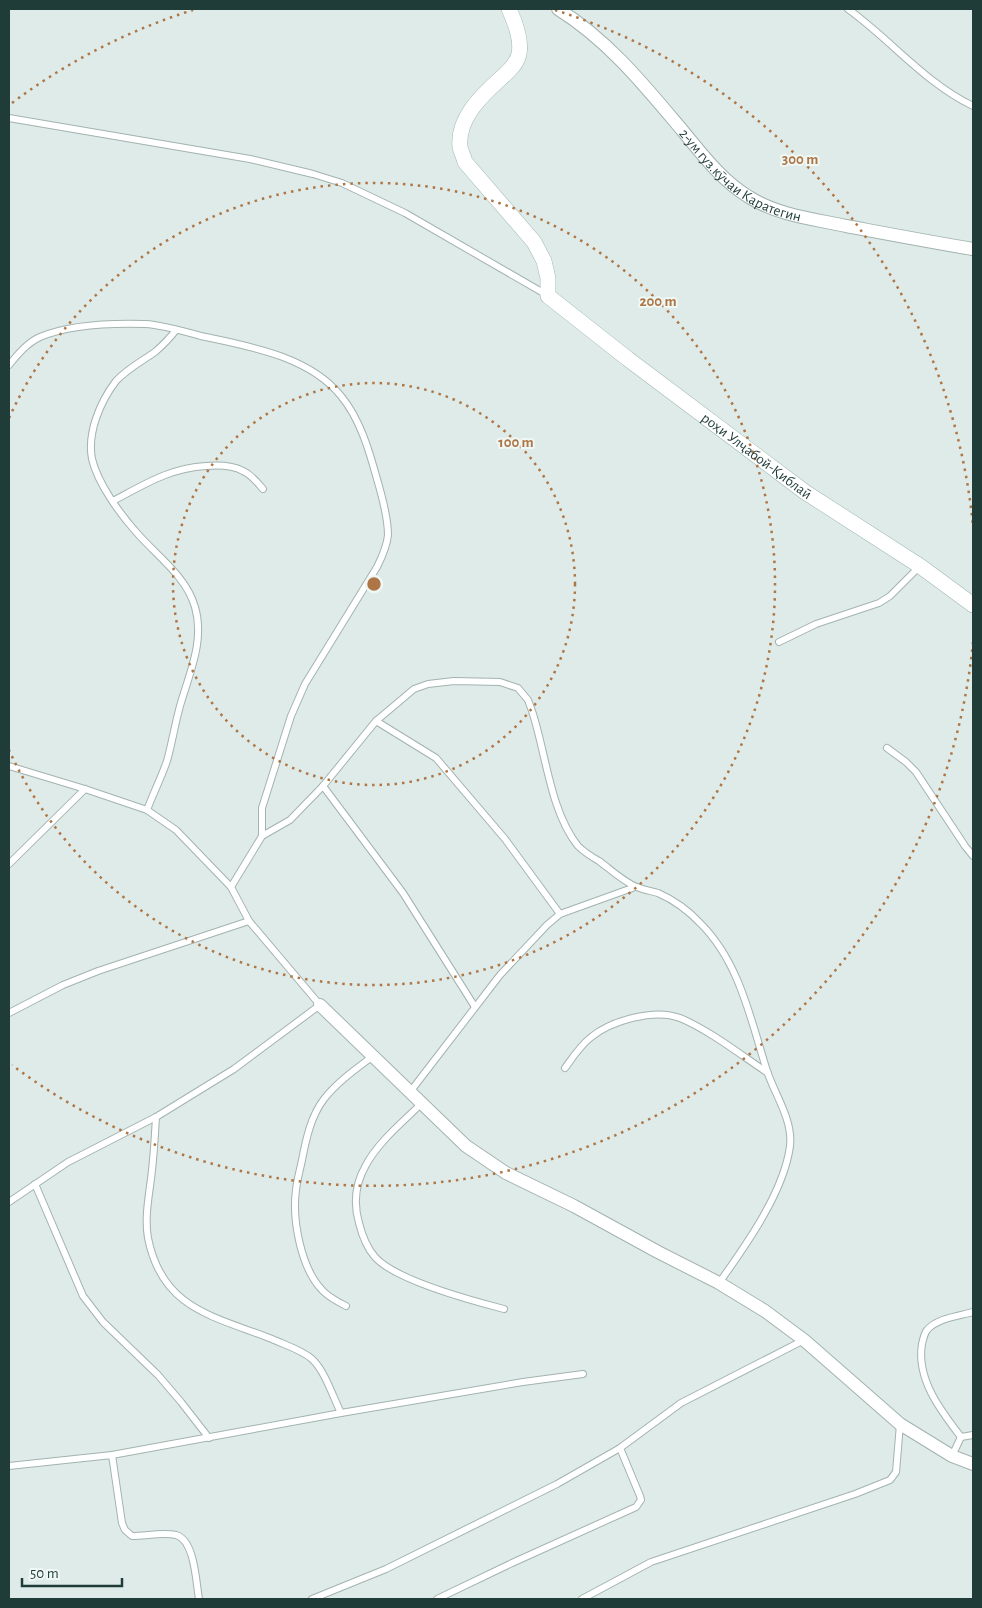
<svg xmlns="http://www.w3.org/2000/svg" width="982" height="1608" viewBox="0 0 982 1608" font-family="'Alegreya Sans',sans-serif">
<rect width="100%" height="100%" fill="#dfebe8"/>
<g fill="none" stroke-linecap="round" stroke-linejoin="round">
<defs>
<g id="lane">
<path d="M848 9C891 40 925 83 973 106"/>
<polyline points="9,118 250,159 313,174 342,183 405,213 547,295"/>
<path d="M9 365C18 354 27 343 40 337 71 324 111 323 145 324 163 325 183 331 201 336 248 346 309 356 341 396 360 419 369 450 377 479 382 496 388 517 388 535 387 546 382 557 377 567L305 684 291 716 262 808V836L231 887"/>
<path d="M113 501C145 484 170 468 206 466 219 465 232 465 243 471 252 475 257 482 263 489"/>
<polyline points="779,642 816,624 879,603 890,596 920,566"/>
<polyline points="376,721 436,758 505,839 560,914"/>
<polyline points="887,748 906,762 916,772 965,846 973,856"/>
<polyline points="9,766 85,789 147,810 176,830 231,887 249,921 320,1005 234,1069 156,1117 68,1162 9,1202"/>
<polyline points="323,786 403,893 475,1007"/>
<path d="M147 810C153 794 161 778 167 761 172 743 175 724 180 706 189 674 205 641 195 607 186 576 157 556 137 533 120 514 98 484 92 459 87 433 100 402 116 381 127 369 142 361 155 352 163 345 170 338 176 330"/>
<path d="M262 836 290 820 323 786 376 721 414 689 428 684 454 681 500 682 518 688 528 700 532 711C546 753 550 811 578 846 584 852 592 857 599 861 610 869 625 883 637 887 644 890 651 891 658 893 674 900 689 911 701 924 740 963 751 1021 767 1071 775 1095 793 1120 790 1146 784 1192 746 1245 719 1283"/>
<polyline points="9,864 85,789"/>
<polyline points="9,1013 63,985 98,971 249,921"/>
<path d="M565 1068C573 1057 580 1046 590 1038 610 1021 654 1008 680 1018 709 1030 741 1055 768 1073"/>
<polyline points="410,1092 500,975 547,925 560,914 635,887"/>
<path d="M422 1103C403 1122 379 1141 366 1165 355 1184 353 1202 359 1223 362 1235 366 1247 375 1257 395 1280 473 1301 504 1309"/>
<polyline points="35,1184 83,1296 103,1322 158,1375 181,1402 209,1438"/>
<path d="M346 1306C338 1302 330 1298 323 1291 301 1269 292 1220 296 1190 297 1180 300 1170 302 1160 306 1139 311 1116 324 1099 337 1082 356 1069 373 1056"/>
<polyline points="341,1413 523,1382 583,1374"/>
<path d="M961 1437C941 1411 916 1379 922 1344 923 1340 924 1334 927 1330 937 1318 959 1316 973 1312"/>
<path d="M112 1455 341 1413C333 1397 325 1371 312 1359 302 1350 285 1345 272 1339 213 1316 162 1309 148 1238 144 1216 150 1191 152 1170 154 1152 155 1134 156 1117"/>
<polyline points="952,1456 961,1437 973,1435"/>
<path d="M9 1466 112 1455 122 1523 125 1530 132 1536C146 1536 163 1532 176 1535 195 1540 196 1583 199 1599"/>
<polyline points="312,1599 386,1569 557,1484 620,1448 681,1403 804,1340"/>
<polyline points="437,1599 512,1563 636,1507 641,1500 640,1496 620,1448"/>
<polyline points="582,1599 651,1562 855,1494 890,1480 896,1472 900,1424"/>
</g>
<g id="street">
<path id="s1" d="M558 9C608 40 645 86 682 130 702 154 722 181 749 197 777 215 814 219 846 226 889 234 931 242 973 249"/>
<polyline points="320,1005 466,1146 506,1173 574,1206 658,1252 719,1283 765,1311 804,1340 900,1424 952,1456 973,1464"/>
</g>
<g id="secondary">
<path id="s2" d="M509 9C515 22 522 40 519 54 517 64 508 72 500 79 481 96 457 119 460 147 461 152 464 157 465 162L534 242 544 261 548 278V296L628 359 805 492 920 566 973 605"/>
</g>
</defs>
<use href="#lane" stroke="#a2b3b0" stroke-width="8"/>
<use href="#street" stroke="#a2b3b0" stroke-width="14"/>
<use href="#secondary" stroke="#9db8b2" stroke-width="16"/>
<use href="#lane" stroke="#fff" stroke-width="6"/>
<use href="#street" stroke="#fff" stroke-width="12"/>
<use href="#secondary" stroke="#fff" stroke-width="15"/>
</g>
<g fill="none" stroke="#ae7646" stroke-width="2.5" stroke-dasharray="2.5 5">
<circle cx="374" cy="584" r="201"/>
<path d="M9 418A401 401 0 1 1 9 750"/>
<path d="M973 642A602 602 0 0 1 12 1065M12 103A602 602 0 0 1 193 10M555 10A602 602 0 0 1 973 526"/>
</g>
<g text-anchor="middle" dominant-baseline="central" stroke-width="4" stroke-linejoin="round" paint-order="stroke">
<g font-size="15" fill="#1f3c39" stroke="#eff8f5">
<text stroke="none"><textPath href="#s1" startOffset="250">2-ум гуз.кӯчаи Каратегин</textPath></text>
<text stroke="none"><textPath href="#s2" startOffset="602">роҳи Улҷабой-Қиблаӣ</textPath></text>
</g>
</g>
<circle cx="374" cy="584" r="8" fill="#ae7646" stroke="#eff8f5" stroke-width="2.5"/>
<g font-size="15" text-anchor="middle" font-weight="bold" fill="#ae7646" stroke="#eff8f5" stroke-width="4" stroke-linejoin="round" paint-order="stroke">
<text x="800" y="164">300 m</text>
<text x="658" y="306">200 m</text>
<text x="516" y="447">100 m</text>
</g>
<rect width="982" height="1608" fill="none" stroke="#1f3c39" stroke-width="20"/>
<path d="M22 1578v8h100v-8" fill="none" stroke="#1f3c39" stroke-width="2.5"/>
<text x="30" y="1578" font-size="15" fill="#1f3c39" stroke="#eff8f5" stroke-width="4" paint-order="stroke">50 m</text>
</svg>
